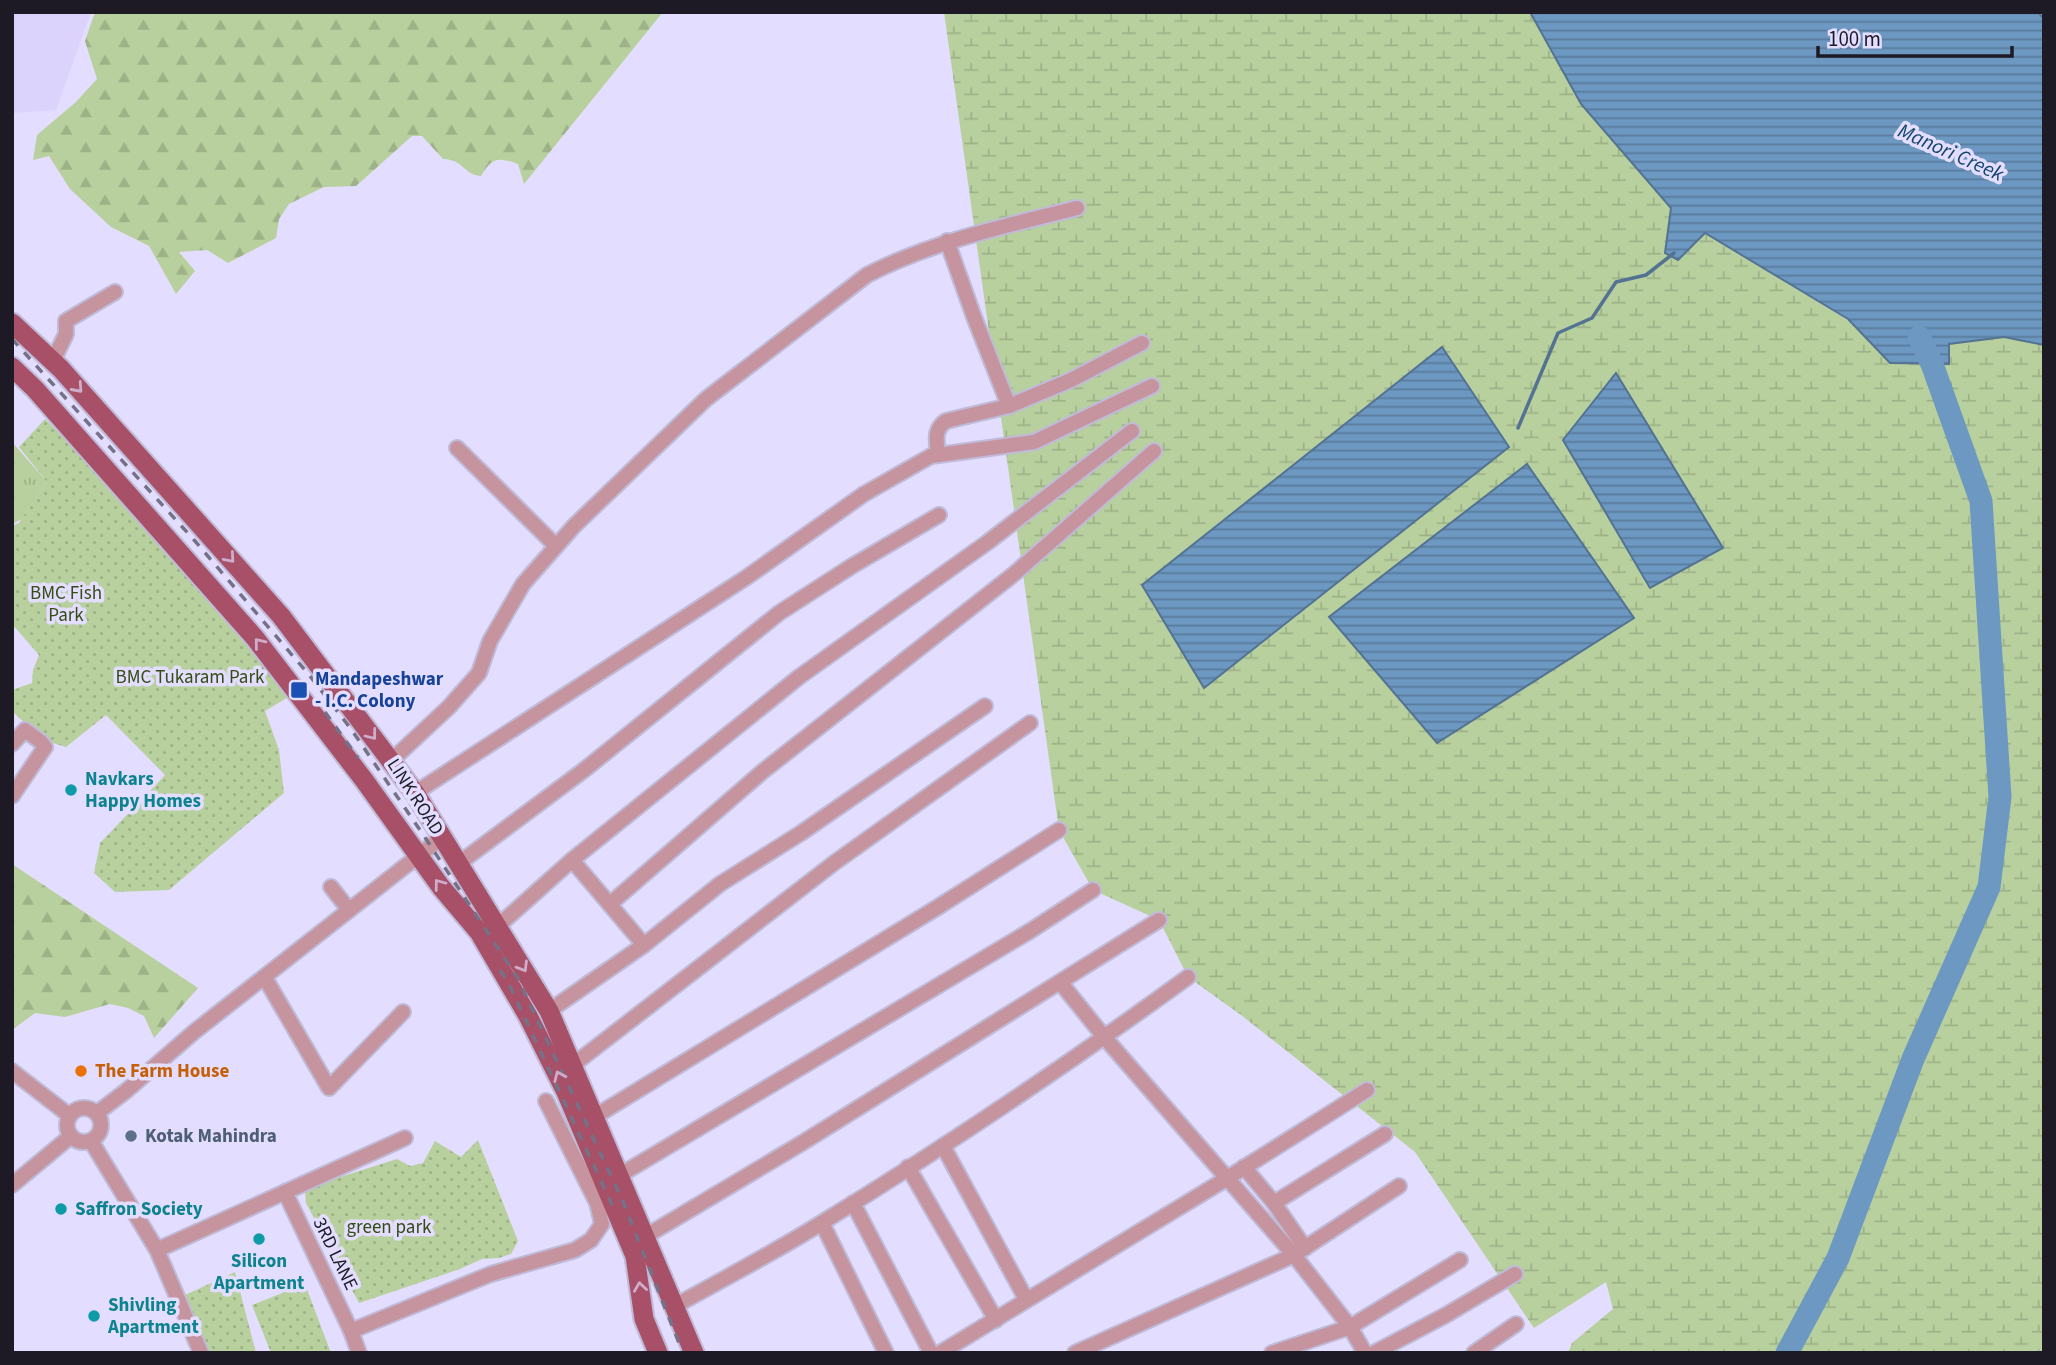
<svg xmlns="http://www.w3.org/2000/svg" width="2056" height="1365" viewBox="0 0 2056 1365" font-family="'Source Sans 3',sans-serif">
<defs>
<pattern id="grass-tufts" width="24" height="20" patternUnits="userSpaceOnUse" patternTransform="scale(1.75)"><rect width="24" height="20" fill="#b8d09e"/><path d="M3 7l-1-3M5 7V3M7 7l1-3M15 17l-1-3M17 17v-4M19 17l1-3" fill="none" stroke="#9eb288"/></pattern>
<pattern id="forest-firs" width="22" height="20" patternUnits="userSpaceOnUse" patternTransform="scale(1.75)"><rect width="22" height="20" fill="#b8d09e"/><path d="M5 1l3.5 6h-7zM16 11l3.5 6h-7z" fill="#9eb288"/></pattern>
<pattern id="wetland-marsh" width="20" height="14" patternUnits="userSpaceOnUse" patternTransform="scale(1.75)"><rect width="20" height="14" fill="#b8d09e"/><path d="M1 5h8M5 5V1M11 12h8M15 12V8" fill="none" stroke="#9eb288"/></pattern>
<pattern id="park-dots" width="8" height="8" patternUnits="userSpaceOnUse" patternTransform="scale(1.75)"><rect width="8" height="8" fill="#b8d09e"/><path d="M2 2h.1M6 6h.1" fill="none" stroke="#9eb288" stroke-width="1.8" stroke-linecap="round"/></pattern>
<pattern id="water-rules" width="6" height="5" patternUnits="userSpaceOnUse" patternTransform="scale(1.75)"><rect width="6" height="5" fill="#6c98c1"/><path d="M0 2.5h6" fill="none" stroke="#587b9d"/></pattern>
</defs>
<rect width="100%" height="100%" fill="#e3ddff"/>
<polygon fill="#dbd3fc" points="12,12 91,12 56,110 12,113"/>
<polygon fill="url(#grass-tufts)" points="12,442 47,482 22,519 12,524"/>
<g fill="url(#forest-firs)">
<path d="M95 12H663L524 184 518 164C498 157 492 157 481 176 462 174 465 160 443 159L422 136H412L356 186 324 187 289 204 279 219 276 238 228 263 207 250 179 252 195 271 176 294 149 246 111 227 70 189 49 156 33 160 37 135 76 102 97 79 85 41Z"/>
<polygon points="12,864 198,988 154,1038 144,1016 128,1008 110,1004 65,1017 35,1013 12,1030"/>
</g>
<polygon fill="url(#wetland-marsh)" points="944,12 1530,12 1581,104 1671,208 1678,260 1704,233 1851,322 1949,364 1949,344 2004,337 2044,345 2044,1353 1568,1353 1572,1343 1613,1309 1606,1282 1534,1328 1415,1152 1241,1015 1188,977 1159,920 1093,890 1059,830"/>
<g fill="url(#park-dots)">
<polygon points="45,419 148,521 290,696 265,711 279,750 284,793 169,890 115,892 94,873 100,843 165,775 106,715 66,747 43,740 12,711 12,690 32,683 33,670 39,655 12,624 12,526 19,523 47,482 19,447"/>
<polygon points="478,1140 518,1241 511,1254 499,1258 482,1259 460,1269 359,1303 306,1203 305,1191 315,1185 397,1159 410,1166 423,1163 435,1141 461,1157"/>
<polygon points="235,1272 256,1353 206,1353 194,1338 185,1295"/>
<polygon points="305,1284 331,1353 271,1353 252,1305"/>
</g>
<g fill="url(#water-rules)" stroke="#547292" stroke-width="2">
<polygon points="1530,12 2038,12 2044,19 2044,345 2004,337 1949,344 1949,364 1890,363 1848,319 1705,233 1678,260 1665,253 1671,208 1581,104"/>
<polygon points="1442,347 1509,447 1204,688 1142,585"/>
<polygon points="1616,373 1723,548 1650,588 1563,440"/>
<polygon points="1527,464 1634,618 1437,743 1329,617"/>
</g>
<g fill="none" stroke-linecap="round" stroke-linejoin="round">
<polyline stroke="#547292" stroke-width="3.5" points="1518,428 1558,333 1592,318 1616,282 1646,275 1674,253"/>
<polyline stroke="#6c98c1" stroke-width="23" points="1787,1353 1838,1258 1913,1059 1989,887 2000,797 1981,501 1932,364 1919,337"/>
<defs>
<g id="minor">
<polyline points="947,241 974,317 1009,406"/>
<polyline points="53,361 66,334 66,321 115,292"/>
<polyline points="457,448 556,546"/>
<path d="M938 455C937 441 933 430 946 421L1009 406 1071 380 1142 343"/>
<polyline points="12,744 25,730 41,742 45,747 12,796"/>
<path d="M392 760 449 707 479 673 490 641 523 584 574 526 706 399 867 275C933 241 1006 226 1077 208"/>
<polyline points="415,793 747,577 864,494 931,456 1034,442 1152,386"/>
<polyline points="572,860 644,945"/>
<polyline points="458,864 584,770 779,613 852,566 939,515"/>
<polyline points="331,887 349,910"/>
<polyline points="610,904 762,772 1014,574 1154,451"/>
<polyline points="498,926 572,860 799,677 988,542 1132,431"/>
<polyline points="265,978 329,1088 403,1012"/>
<polyline points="1060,982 1105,1038 1294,1255 1075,1353"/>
<polyline points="549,1011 644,945 720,884 801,833 985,706"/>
<polyline points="573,1065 834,863 1030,723"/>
<polyline points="12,1071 70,1116"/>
<circle cx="84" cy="1125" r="17"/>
<polyline points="97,1113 126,1091 194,1032 441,838"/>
<polyline points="594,1117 938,907 1059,830"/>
<polyline points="91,1141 157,1250 201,1353"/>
<polyline points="943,1146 1026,1299"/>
<polyline points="908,1167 996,1320"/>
<polyline points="1244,1167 1274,1203 1305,1248"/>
<polyline points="620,1175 1030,931 1093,890"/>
<polyline points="12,1185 71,1136"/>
<polyline points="285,1192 351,1331 359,1353"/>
<polyline points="853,1203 931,1353"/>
<polyline points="1274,1203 1385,1134"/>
<polyline points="822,1223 886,1353"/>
<polyline points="646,1236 802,1143 1159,920"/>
<polyline points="157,1250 405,1138"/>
<path d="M675 1306C725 1278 775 1252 823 1222 948 1145 1070 1063 1188 977"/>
<polyline points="351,1331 491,1274 575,1250 591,1240 602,1224 597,1203 546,1101"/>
<polyline points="940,1353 1226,1179 1367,1090"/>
<polyline points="1272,1353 1350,1327 1460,1260"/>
<polyline points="1365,1353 1350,1327 1294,1255 1399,1186"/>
<polyline points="1374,1353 1446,1315 1515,1274"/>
<polyline points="1474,1353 1516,1324"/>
</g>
<g id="major">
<polyline points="12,323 61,369 281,616 415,793 549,1011 694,1353"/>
<polyline points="12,367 35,389 255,638 364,780 441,887 479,932 528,1016 566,1092 635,1256 644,1319 658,1353"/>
</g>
</defs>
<use href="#minor" stroke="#bfbad8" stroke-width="18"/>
<use href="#major" stroke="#bfbad8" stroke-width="23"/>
<use href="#minor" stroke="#c6949f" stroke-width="14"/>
<use href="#major" stroke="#a75068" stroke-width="19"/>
<g stroke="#757187" stroke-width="3.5" stroke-dasharray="9 9" stroke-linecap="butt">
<polyline points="12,339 195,541 310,676 351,729 422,833 517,977 622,1199 683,1353"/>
<polyline points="325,712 358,758"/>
<polyline points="500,970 508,982 616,1213"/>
</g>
</g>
<defs><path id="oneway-chevron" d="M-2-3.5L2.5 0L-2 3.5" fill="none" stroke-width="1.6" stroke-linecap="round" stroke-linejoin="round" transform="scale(1.75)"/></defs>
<g stroke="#ceacca">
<use href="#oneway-chevron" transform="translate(78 388) rotate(48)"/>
<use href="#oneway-chevron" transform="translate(230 558) rotate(49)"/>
<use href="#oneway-chevron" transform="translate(259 643) rotate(-129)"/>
<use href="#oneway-chevron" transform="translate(372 735) rotate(52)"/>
<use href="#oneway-chevron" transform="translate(439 884) rotate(-127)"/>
<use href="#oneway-chevron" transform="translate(523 967) rotate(59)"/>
<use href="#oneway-chevron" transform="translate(559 1076) rotate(-114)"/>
<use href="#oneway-chevron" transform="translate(640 1287) rotate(-98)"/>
</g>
<rect fill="#1a4fb4" stroke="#e3ddff" stroke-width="2.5" x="290" y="681" width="18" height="18" rx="3.5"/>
<g fill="#0f9aa8" stroke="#e3ddff" stroke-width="2.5">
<circle cx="71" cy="790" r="7"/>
<circle cx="61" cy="1209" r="7"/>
<circle cx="259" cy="1239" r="7"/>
<circle cx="94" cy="1316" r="7"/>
</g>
<circle fill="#e8710a" stroke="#e3ddff" stroke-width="2.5" cx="81" cy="1071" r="7"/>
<circle fill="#5c6f8a" stroke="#e3ddff" stroke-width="2.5" cx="131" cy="1136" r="7"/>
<g text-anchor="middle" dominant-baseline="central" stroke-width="7" stroke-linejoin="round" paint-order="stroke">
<g font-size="19" fill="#354c13" stroke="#e3ddff">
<text x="66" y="593">BMC Fish<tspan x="66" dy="22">Park</tspan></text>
<text x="190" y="677">BMC Tukaram Park</text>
<text x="389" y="1227">green park</text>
</g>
<g font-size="19" font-weight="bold" fill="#164399" stroke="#e3ddff" text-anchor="start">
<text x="315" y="679">Mandapeshwar<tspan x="315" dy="22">- I.C. Colony</tspan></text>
</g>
<g font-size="19" font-weight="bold" fill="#0d838f" stroke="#e3ddff" text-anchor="start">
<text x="85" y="779">Navkars<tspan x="85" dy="22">Happy Homes</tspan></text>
<text x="75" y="1209">Saffron Society</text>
<text x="259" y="1261" text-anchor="middle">Silicon<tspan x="259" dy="22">Apartment</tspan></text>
<text x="108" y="1305">Shivling<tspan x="108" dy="22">Apartment</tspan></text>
</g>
<g font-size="19" fill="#1d1a26" stroke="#e3ddff">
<text transform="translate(415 797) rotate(57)">LINK ROAD</text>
<text transform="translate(335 1254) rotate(64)">3RD LANE</text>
</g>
<g font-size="19" font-weight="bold" fill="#c56008" stroke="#e3ddff" text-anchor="start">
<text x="95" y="1071">The Farm House</text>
</g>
<g font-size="19" font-weight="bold" fill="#4e5e75" stroke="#e3ddff" text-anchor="start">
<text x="145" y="1136">Kotak Mahindra</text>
</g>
<g font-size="21" font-style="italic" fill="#14456e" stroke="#e3ddff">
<text transform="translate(1951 152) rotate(24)">Manori Creek</text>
</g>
</g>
<rect width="2056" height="1365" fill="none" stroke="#1d1a26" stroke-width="28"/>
<path d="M1818 46v10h194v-10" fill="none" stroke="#1d1a26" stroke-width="3.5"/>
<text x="1828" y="46" font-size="21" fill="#1d1a26" stroke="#e3ddff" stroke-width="5" paint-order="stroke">100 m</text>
</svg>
